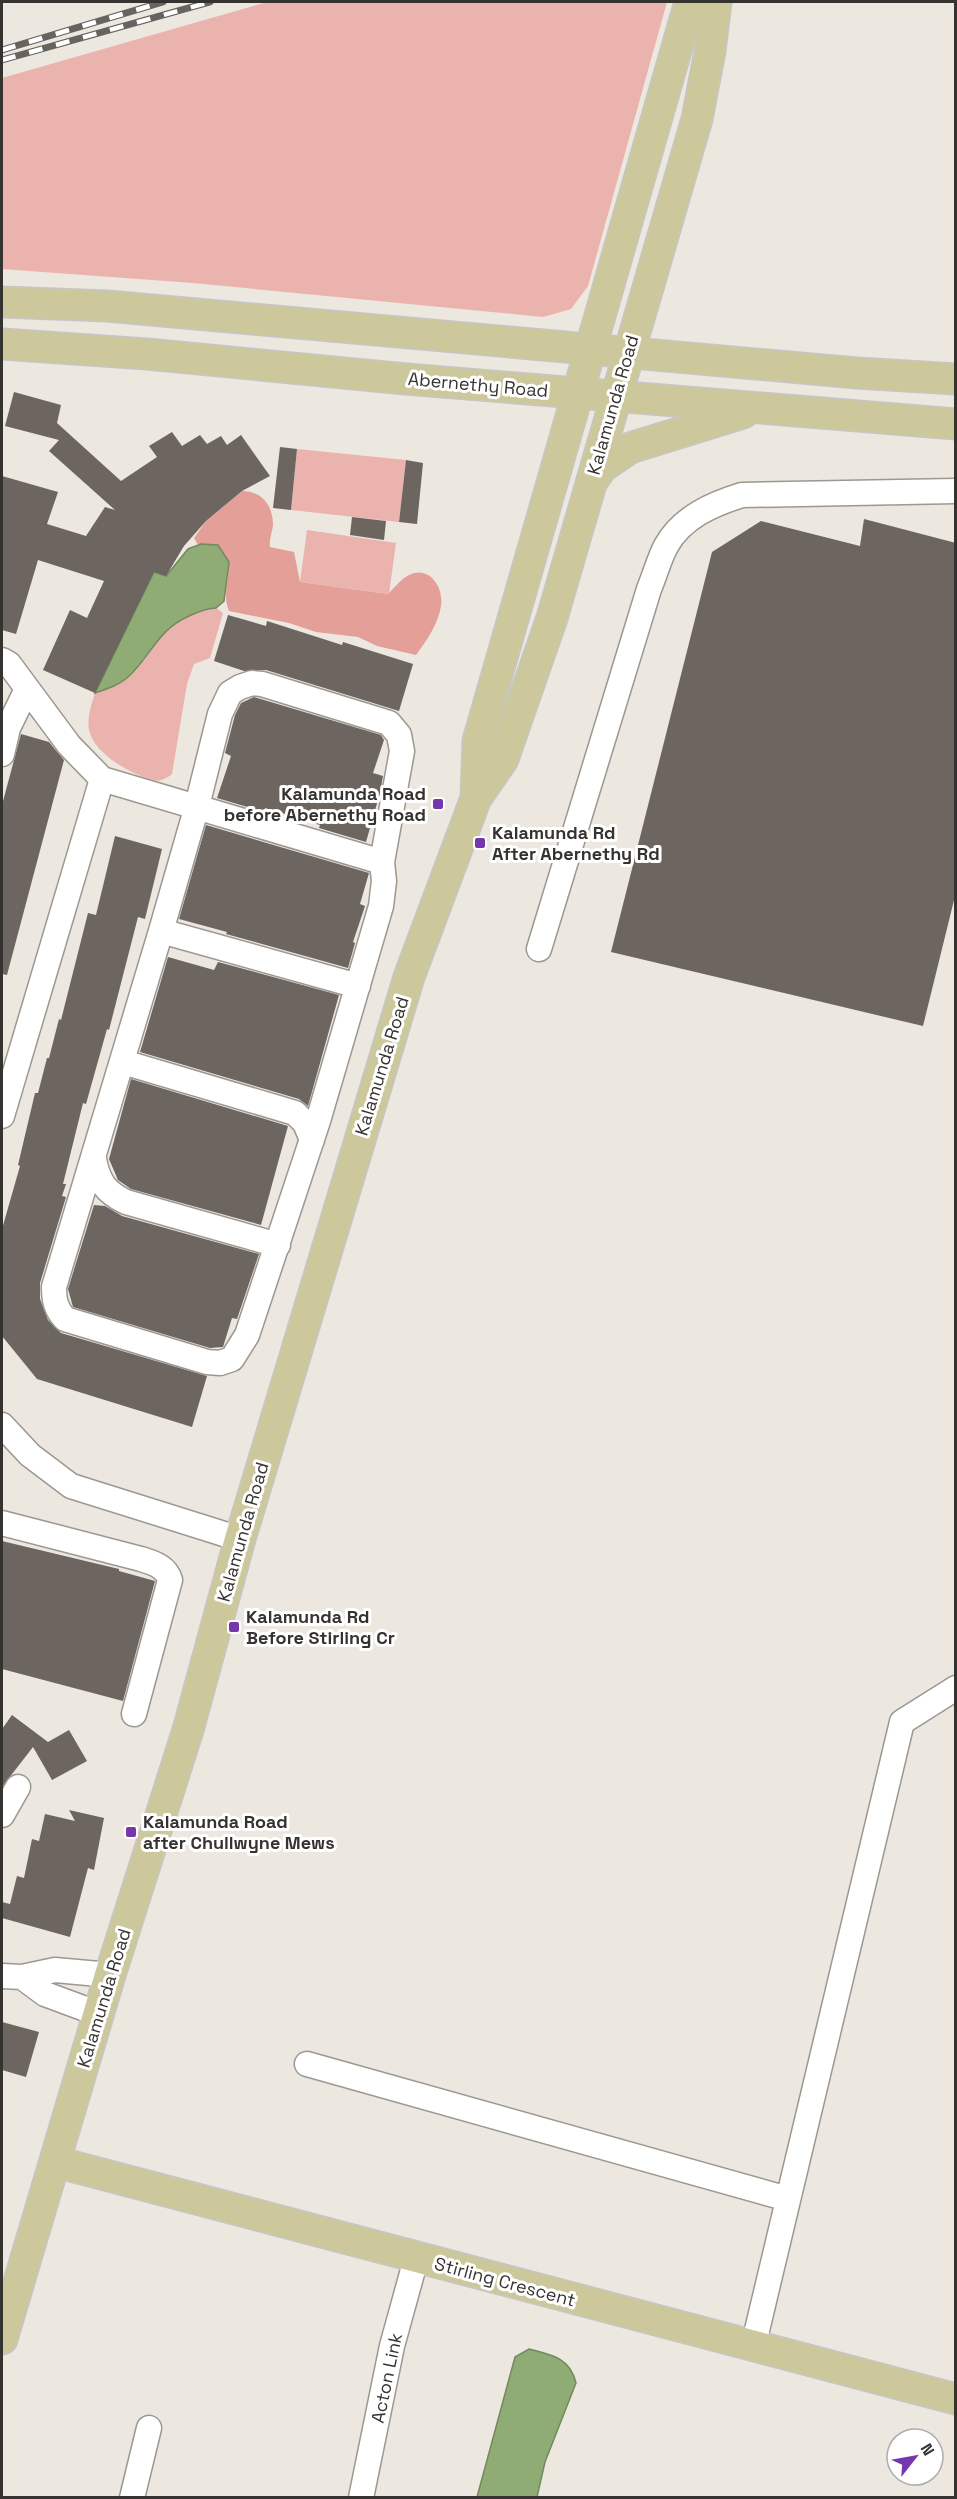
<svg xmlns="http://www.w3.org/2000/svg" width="957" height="2499" viewBox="0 0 957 2499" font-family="'Space Grotesk',sans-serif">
  <rect width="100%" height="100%" fill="#ece7df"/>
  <!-- green -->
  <path fill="#ebb3ae" d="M267,2H667L588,286L571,309L543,317L193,283L2,269V78Z
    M297,449L406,460L399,522L291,510Z
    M307,530L396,543L389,594L300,582Z
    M209,608H216L223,613L210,658L194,664L187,684L172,774C167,778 160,782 154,780C132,775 94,754 89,730C87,717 91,706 95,693C116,685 130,676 145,659C154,648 158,636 170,626C181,617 196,613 209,608Z"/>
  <!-- forest -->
  <path fill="#e49f99" d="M242,491C261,491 272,504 273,523C273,531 269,538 270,547L294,552L300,582L388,594C394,588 401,579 409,575C429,565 444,587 441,606C438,624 427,640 416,655L377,646L358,637L316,632L289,623L229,611C220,589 235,574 224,553L198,545L194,538L206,521Z"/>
  <!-- water -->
  <path fill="#8fac74" stroke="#748860" stroke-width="1.5" d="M201,544L218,545L229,562L224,601L216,608C206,608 198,612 189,616C157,630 152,655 128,677C119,685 107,689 95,693L154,572L166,576L188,549Z
    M529,2349C551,2355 570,2357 576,2383L545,2462L537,2497H477L515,2357Z"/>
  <!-- building -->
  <path fill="#6d6560" d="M14,392L61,405L57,423L121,481L157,457L149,446L172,432L182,446L200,435L207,444L221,436L227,445L241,435L270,476L242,491L206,521L184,546L166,576L154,572L95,693L43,670L70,610L87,618L104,581L38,560L16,634L2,630V476L58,492L47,524L86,536L105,507L115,510L49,451L59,440L5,426Z
    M280,447L297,449L291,510L273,508Z
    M406,460L423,463L417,524L399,522Z
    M352,517L386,521L384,540L350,535Z
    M864,519L956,543V892L923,1026L611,952L712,552L761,521L860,546Z
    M228,615L266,626L267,621L342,645L343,642L413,664L399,711L266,670L244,671L214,661Z
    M254,697L381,735L384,740L373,773L383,776L380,793L366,842L319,828L320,825L265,808L264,812L217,798L231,756L225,753L235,715L241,703Z
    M21,734L49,742L64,760L7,975L2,974V805Z
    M206,825L369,873L360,904L365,906L353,942L355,943L348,968L226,934L227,932L179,919Z
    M115,836L162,849L145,919L138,917L109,1030L107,1029L86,1104L83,1103L63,1184H66L62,1196L66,1197L40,1283V1299L48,1320L61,1333L207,1376L192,1427L37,1379L2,1336V1229L20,1166L18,1165L35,1093H38L47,1058H49L59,1019L61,1020L88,913L96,915Z
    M168,957L214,970L218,962L339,995L308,1106L299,1099L140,1052Z
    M131,1079L288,1126L261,1225L131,1189L118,1180L109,1159Z
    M94,1205L105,1206L122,1216L259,1254L237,1319L232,1318L223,1347L210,1348L73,1307L68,1289Z
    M2,1541L119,1569V1571L155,1581L123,1701L2,1669Z
    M12,1715L48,1742L69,1730L87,1761L52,1780L33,1747L2,1787V1729Z
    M69,1810L104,1818L94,1870L88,1868L70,1937L2,1918V1902L10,1904L17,1876L24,1878L32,1839L39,1841L45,1814L75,1821Z
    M2,2022L39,2032L26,2077L2,2070Z"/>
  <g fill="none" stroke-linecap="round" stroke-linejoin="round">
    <!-- minor casing -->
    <g stroke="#9c9790" stroke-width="27">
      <path id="minor" d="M2,660L9,664L69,745L102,779
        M252,683L262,684L389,723L399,735L402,751L382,862L384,881L381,906L318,1121L247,1335L232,1359L220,1363L207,1362L65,1319C56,1309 54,1301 54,1287L161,931L197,806L220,714L230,693L240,687Z
        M2,754L8,728L27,689
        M161,931L358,986
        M539,949L649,589C655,575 659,559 666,546C682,517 713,504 742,495L956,491
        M123,1062L295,1113L305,1123L312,1140
        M2,1116L102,779L382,862
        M94,1159C98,1181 105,1192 126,1202L278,1245
        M2,1425L30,1455L71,1486L240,1539
        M2,1523L141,1559C153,1563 166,1566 170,1580L134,1714
        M2,1815L18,1787
        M2,1976L22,1977L55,1970L110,1975
        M22,1977L45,1994L99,2014
        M307,2064L788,2199
        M753,2347L902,1722L956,1688
        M132,2498L149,2428
        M361,2498L392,2346L416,2259"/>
    </g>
    <!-- major casing -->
    <g stroke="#c6c6c5" stroke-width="33">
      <path id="major" d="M2,302L107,306L857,373L956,379
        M2,344L147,354L406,379L956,424
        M593,480L602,467L630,448L743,413
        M476,798L478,741L690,2
        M56,2162L956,2399
        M2,2339L110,1975L188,1730L240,1539L409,977L476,798L503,759L552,618L697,119L710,51L716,2"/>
    </g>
    <!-- minor -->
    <use href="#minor" stroke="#fff" stroke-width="24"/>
    <!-- major -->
    <use href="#major" stroke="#cdc89b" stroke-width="30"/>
    <!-- rail casing -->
    <g stroke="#676460" stroke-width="7">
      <path id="rail" d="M2,50L163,2
        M2,60L210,2"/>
    </g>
    <!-- rail -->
    <use href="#rail" stroke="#fff" stroke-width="4.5" stroke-dasharray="14" stroke-linecap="butt"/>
  </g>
  <!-- markers -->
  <g fill="#7637ac" stroke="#fff" stroke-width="2">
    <rect x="432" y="798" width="12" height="12" rx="3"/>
    <rect x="474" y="837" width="12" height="12" rx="3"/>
    <rect x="228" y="1621" width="12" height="12" rx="3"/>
    <rect x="125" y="1826" width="12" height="12" rx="3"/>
  </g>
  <g text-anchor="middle" stroke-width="6" stroke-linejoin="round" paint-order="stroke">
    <!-- street labels -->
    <g font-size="18" fill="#353330" stroke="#fff">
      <text transform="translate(478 385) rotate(5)" y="6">Abernethy Road</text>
      <text transform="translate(613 405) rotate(-74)" y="6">Kalamunda Road</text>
      <text transform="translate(382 1066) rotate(-73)" y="6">Kalamunda Road</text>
      <text transform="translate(243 1532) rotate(-74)" y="6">Kalamunda Road</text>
      <text transform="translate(104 1998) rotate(-73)" y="6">Kalamunda Road</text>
      <text transform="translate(505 2282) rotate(15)" y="6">Stirling Crescent</text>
      <text transform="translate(387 2378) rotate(-78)" y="6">Acton Link</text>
    </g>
    <!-- poi labels -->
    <g font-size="18" font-weight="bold" fill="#353330" stroke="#fff" text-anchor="start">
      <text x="426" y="800" text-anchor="end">Kalamunda Road<tspan x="426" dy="21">before Abernethy Road</tspan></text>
      <text x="492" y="839">Kalamunda Rd<tspan x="492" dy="21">After Abernethy Rd</tspan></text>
      <text x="246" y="1623">Kalamunda Rd<tspan x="246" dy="21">Before Stirling Cr</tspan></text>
      <text x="143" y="1828">Kalamunda Road<tspan x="143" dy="21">after Chullwyne Mews</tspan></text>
    </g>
  </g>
  <!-- border -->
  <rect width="957" height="2499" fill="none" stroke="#353330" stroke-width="6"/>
  <!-- north arrow -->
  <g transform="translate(915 2457) rotate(59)"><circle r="28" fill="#ffffff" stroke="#aeadac" stroke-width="1.5"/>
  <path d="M0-4.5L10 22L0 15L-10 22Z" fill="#7637ac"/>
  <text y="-9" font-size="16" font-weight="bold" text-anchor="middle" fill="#353330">N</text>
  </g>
</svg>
